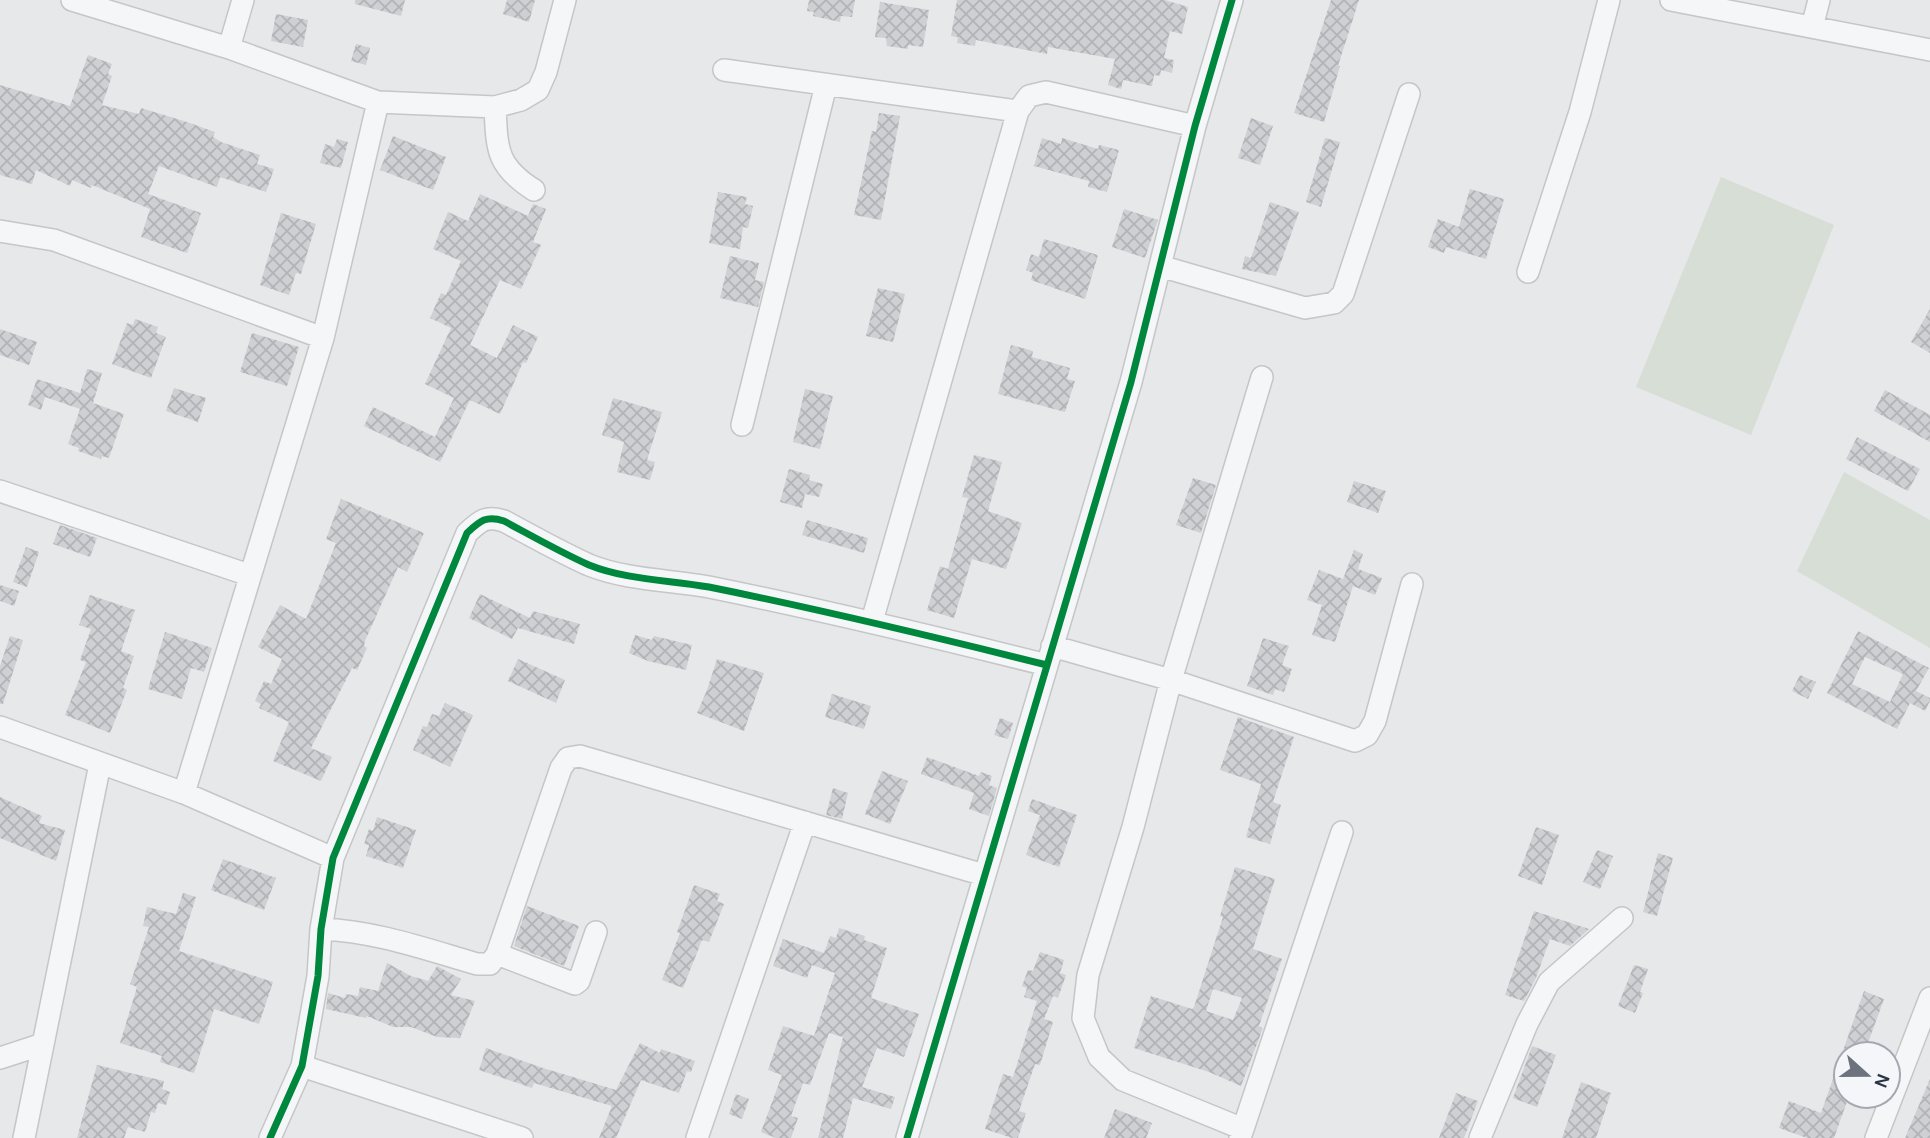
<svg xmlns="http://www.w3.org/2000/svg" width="1930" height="1138" viewBox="0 0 1930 1138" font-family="Karla,sans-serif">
  <defs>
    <pattern id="building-cross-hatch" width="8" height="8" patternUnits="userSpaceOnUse" patternTransform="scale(1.75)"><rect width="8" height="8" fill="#ced0d3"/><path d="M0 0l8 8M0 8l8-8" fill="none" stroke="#b1b3b6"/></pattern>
  </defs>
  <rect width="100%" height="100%" fill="#e6e8ea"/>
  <!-- garden -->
  <path fill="#d6ded6" d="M1721,177L1834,225L1751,435L1636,387Z
    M1844,472L1930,520V648L1797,571Z"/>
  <!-- building -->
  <path fill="url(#building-cross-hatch)" fill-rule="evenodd" d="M355,0H405L401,16L355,4Z
    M507,0H535L529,22L503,14Z
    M809,0H855L852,17L841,16L840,22L813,16L814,12L807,11Z
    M957,0H1165L1188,7L1182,34L1170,31L1164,58L1174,60L1172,73L1161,70L1160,76L1154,75L1152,86L1123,80L1121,89L1108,85L1115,59L1048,47L1047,54L976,40L975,46L957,43L958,37L951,36Z
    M1331,0H1359L1338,66H1340L1324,122L1294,113Z
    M880,2L929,10L923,47L908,45V49L887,46L886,38L875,37Z
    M276,14L308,20L303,47L271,41Z
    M356,44L370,48L366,65L351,61Z
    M88,55L112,64L108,74L112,76L102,105L139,114L141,108L187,122L215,132L213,137L221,142L260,155L257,164L274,169L266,192L220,177L217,187L159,166L148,194L201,213L187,253L141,237L150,209L92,185L91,188L72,180L70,186L36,170L32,184L0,175V85L70,106Z
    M879,113L900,116L881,220L854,215L872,131L876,132Z
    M1251,118L1273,126L1260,165L1238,158Z
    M393,136L446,157L433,190L380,170Z
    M1042,138L1061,144L1062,138L1098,149L1099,145L1119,150L1107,192L1088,187L1089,181L1034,166Z
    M1325,138L1340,142L1321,207L1306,202Z
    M337,139L348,142L341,168L320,163L325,144L334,147Z
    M1470,189L1504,199L1486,259L1446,247L1444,253L1428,247L1438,219L1459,227Z
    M718,192L747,197L745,204L753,206L748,228L743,227L740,249L709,243Z
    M480,194L528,216L533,204L546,209L533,242L541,245L521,289L500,280L470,345L497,358L513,325L538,337L526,363L523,362L500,414L470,400L440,462L364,426L373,407L435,437L454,398L425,384L451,328L430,318L441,293L446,295L461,261L433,249L448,212L468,221Z
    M1270,202L1299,212L1276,276L1242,269L1245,256L1251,258Z
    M1124,209L1158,220L1145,258L1112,247Z
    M281,213L316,224L301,274L296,273L289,295L260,285Z
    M1044,239L1098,255L1085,299L1031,280L1033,273L1026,270L1031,254L1039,257Z
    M730,256L759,263L755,280L764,282L758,307L720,298Z
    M878,288L905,294L893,342L866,336Z
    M1930,309V353L1911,342Z
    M135,319L158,327L156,333L166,337L151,378L112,364L127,323L133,325Z
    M0,329L37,342L29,365L0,355Z
    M252,333L299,347L287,386L240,372Z
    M1011,345L1033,351L1032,357L1070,368L1067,379L1075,381L1065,412L998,394Z
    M87,369L102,373L93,403L124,414L109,458L102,456L101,459L78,451L79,448L68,444L80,409L45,397L41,410L28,405L37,379L80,393Z
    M174,388L206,398L198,422L166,411Z
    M805,389L833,396L820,449L793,442Z
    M1885,390L1930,415V442L1874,411Z
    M613,398L662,412L647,460L655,462L650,480L617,472L624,442L602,435Z
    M1857,437L1920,469L1908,491L1846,459Z
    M974,455L1002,462L988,511L1022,523L1006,569L972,559L954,618L927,610L940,566L948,569L968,498L962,497Z
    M789,469L810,475L809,480L823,484L819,497L805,494L802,508L780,502Z
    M1193,478L1216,485L1201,533L1176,525Z
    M1354,481L1386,491L1378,513L1347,502Z
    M341,499L424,533L407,572L398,567L365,641L364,646L367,648L357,670L352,668L311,748L332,757L321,781L273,761L289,722L259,708L261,704L255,701L264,681L271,684L282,659L258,647L280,605L306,619L336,543L326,539Z
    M807,520L868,538L864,553L802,535Z
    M60,525L97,538L90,557L53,544Z
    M26,547L39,552L27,587L13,582Z
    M1354,550L1363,554L1358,569L1382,578L1375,595L1353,586L1335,642L1312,635L1322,605L1307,600L1319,570L1343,579Z
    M0,585L19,591L14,606L0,601Z
    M480,594L530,618L533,611L580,624L574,644L518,628L512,639L469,618Z
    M90,595L135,610L121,651L134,656L123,688L127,690L110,733L65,715L86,662L80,660L91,629L79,625Z
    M1858,631L1929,668L1916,691L1930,698V701L1925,711L1910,703L1897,729L1827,693ZM1865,657L1903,674L1890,702L1852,684Z
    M165,632L212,648L204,672L191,668L182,699L148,689Z
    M635,635L652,640L654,636L692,645L686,670L648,661L629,653Z
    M10,636L23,640L3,704H0V666Z
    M1263,638L1289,646L1282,665L1292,669L1284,692L1275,689L1273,695L1247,686Z
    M518,659L565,680L556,703L508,681Z
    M717,659L764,673L744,731L697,713L707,690Z
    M1800,675L1816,682L1808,699L1792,691Z
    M832,694L871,706L864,729L825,717Z
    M445,703L473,715L450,767L413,750L423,726L427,727L432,714L439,716Z
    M1238,717L1294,737L1273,802L1281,805L1270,844L1246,837L1261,784L1220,770Z
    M1000,718L1013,723L1008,739L994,735Z
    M927,757L979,776L981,772L992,776L989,785L997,788L989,816L969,809L974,793L921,774Z
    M882,771L908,781L890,824L865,814Z
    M833,788L848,793L842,819L826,815Z
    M0,797L42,816L39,823L65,830L56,861L0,838Z
    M1032,799L1077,815L1059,867L1026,855L1040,815L1028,811Z
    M377,817L416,830L403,868L366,856L369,845L364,844L369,829L373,831Z
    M1536,827L1559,835L1542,885L1518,876Z
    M1597,850L1613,856L1600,889L1583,882Z
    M1658,853L1673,858L1657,916L1643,912Z
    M223,859L276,878L264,910L211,890Z
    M1235,867L1275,879L1253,949L1282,959L1259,1026L1263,1028L1241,1086L1209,1072L1134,1048L1151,996L1192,1009L1194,1007L1223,917L1220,916ZM1213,989L1242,998L1233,1020L1206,1011Z
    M694,885L720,894L717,901L724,904L709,942L702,940L683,988L662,980L680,933L677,932Z
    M183,893L196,897L179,951L273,982L259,1024L214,1009L194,1073L160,1062L162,1056L120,1043L137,987L130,984L149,927L143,926L147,907L176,914Z
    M527,906L579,926L564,966L514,946Z
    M1534,911L1589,929L1570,946L1550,939L1536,978L1524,1001L1505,995Z
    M839,928L865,936L864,940L887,948L871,998L919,1014L904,1057L877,1048L862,1087L895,1097L891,1109L853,1098L843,1138H818L843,1037L829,1033L810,1085L803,1083L791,1116L798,1118L791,1138H776L761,1132L782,1075L768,1070L783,1026L814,1036L835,973L812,965L807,978L773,966L783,939L824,953L830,936L836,938Z
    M1040,952L1064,960L1060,973L1066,975L1058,998L1053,996L1044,1019L1053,1022L1040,1065L1035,1064L1019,1111L1026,1113L1018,1138H1012L985,1129L1003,1074L1013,1077L1037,1001L1024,997L1027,988L1022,986L1028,970L1033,971Z
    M387,963L411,976L428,981L437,966L461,979L451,995L475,1001L460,1038L437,1037L411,1027H393L367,1016L366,1018L326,1009L328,993L345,998L346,994L358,996L360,987L378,991Z
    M1634,965L1648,969L1640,992L1643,993L1635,1013L1618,1006Z
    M1864,991L1884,999L1864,1054H1846V1096H1849L1834,1138H1807L1779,1128L1789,1101L1821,1113Z
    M640,1043L660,1053L661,1049L695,1061L691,1072L687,1071L679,1093L641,1080L616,1138H599L612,1106L534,1083L532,1088L479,1070L486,1048L543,1068L616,1090Z
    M1532,1046L1556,1055L1537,1107L1513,1098Z
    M97,1065L164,1081L162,1089L170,1092L166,1105L158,1103L155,1113L151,1112L145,1132L128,1127L124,1138H77Z
    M1930,1079V1138H1905Z
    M1581,1082L1611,1093L1596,1138H1562Z
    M1456,1093L1478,1101L1464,1138H1439Z
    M736,1094L749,1099L742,1119L729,1114Z
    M1115,1109L1152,1123L1146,1138H1104Z"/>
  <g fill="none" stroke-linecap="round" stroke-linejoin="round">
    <!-- minor casing -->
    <g stroke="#c4c6c8" stroke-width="24">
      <path id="minor" d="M72,0L229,48L378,102L495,107L521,100L538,90L546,72L565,0
        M1671,0L1930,50
        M1812,27L1819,0
        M229,48L243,0
        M724,70L1018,111
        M495,107C497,149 496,166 534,190
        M0,231L54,240L323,338
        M1160,266L1305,308L1334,303L1343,294L1409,94
        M1528,272L1580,112L1609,0
        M742,425L826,85
        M0,491L249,575
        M872,621L1018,111L1029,96L1046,92L1195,126
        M1052,646L1171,680L1355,741L1367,735L1375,721L1412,584
        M0,727L184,793L333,858
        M184,793L323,338L378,102
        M321,929C375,931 425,949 477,964H490L497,954L561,768L568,758L580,756L984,875
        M497,954L575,984L579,981L596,932
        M0,1058L43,1044
        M302,1066L522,1138
        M1243,1129L1123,1080L1099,1057L1083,1018L1088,975L1133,827L1171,680L1262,377
        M24,1138L100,764
        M270,1138L302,1066L318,976L321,929L333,858L467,533C480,521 486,515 504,521C532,536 560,552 589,565C626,580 670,580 709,587C823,610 935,637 1047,665
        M697,1138L805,822
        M907,1138L1131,382L1195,126L1232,0
        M1240,1138L1342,832
        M1480,1138L1527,1024L1549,982L1622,918
        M1876,1138L1930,998"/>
    </g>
    <!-- minor -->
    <use href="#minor" stroke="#f5f6f7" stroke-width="21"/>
    <!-- cycleway casing -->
    <g stroke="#f4f6f9" stroke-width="11">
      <path id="cycleway" d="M270,1138L302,1066L318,976L321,929L333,858L467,533C480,521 486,515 504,521C532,536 560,552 589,565C626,580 670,580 709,587C823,610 935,637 1047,665
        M907,1138L1131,382L1195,126L1232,0"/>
    </g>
    <!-- cycleway -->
    <use href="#cycleway" stroke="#00873e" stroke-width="7"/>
  </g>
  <!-- north arrow -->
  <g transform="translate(1867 1075) rotate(111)"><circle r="33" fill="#f4f6f9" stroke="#a4a8b1" stroke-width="2"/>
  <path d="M0-5L12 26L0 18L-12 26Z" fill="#6c737f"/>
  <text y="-10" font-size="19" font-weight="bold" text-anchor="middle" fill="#2b3445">N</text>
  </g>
</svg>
